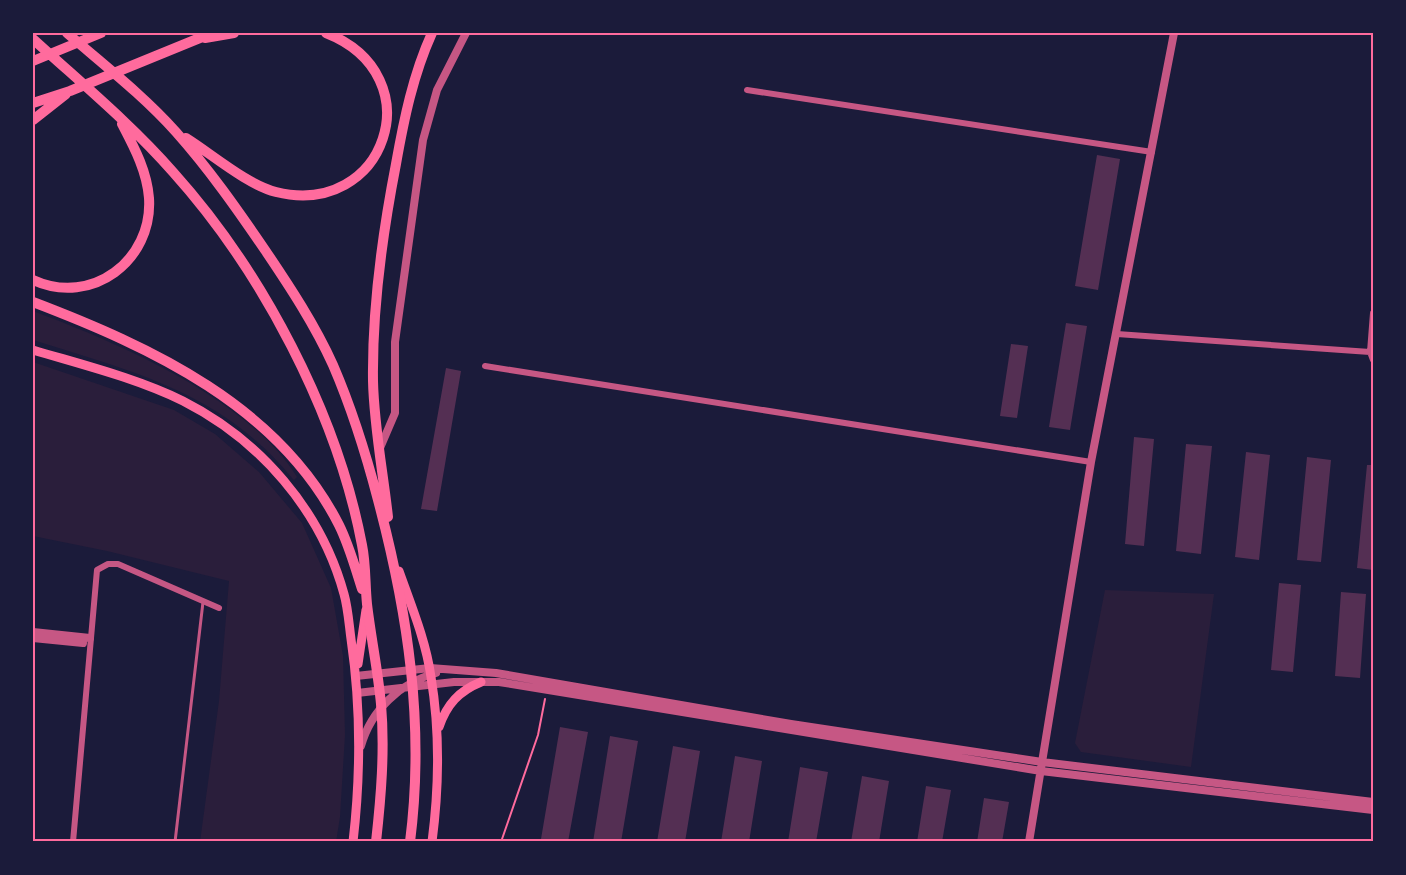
<svg xmlns="http://www.w3.org/2000/svg" width="1406" height="875" viewBox="0 0 1406 875" font-family="'Work Sans',sans-serif">
  <rect width="100%" height="100%" fill="#1b1b3a"/>
  <!-- green -->
  <path fill="#2a1e3b" d="M33,311C118,343 248,398 297,477L294,480L292,478C223,393 132,371 33,340Z
    M33,362L174,410L215,434L259,472L302,523L331,588L343,656L345,735L340,817L336,842H200L219,701L229,581L107,551L33,536Z
    M1105,590L1214,594L1191,767L1081,752L1075,743Z"/>
  <!-- building -->
  <path fill="#542f53" d="M1097,155L1120,159L1098,290L1075,286Z
    M1066,323L1087,326L1070,430L1049,427Z
    M1011,344L1028,346L1017,418L1000,416Z
    M446,368L461,371L437,511L421,509Z
    M1134,437L1154,439L1144,546L1125,544Z
    M1186,444L1212,446L1201,554L1176,551Z
    M1246,452L1270,455L1259,560L1235,557Z
    M1307,457L1331,460L1321,562L1297,560Z
    M1367,465H1373V570L1357,568Z
    M1279,583L1301,585L1293,672L1271,670Z
    M1341,592L1366,594L1360,678L1335,676Z
    M560,727L588,732L568,842L541,839Z
    M610,736L638,741L621,842H593Z
    M673,746L700,751L685,842H657Z
    M735,756L762,761L749,842H721Z
    M800,767L828,772L816,842H788Z
    M862,776L889,781L879,842H851Z
    M926,786L951,790L942,842H917Z
    M984,798L1009,802L1002,842H977Z"/>
  <g fill="none" stroke-linecap="round" stroke-linejoin="round">
    <!-- path -->
    <path stroke="#ff6b9d" stroke-width="2" d="M501,842L538,735L545,699"/>
    <!-- service -->
    <path stroke="#c65784" stroke-width="3" d="M175,842L203,602"/>
    <!-- minor -->
    <path stroke="#c65784" stroke-width="6" d="M747,90L1152,152
      M1373,313L1370,352L1373,360
      M1117,334L1370,352
      M485,366L1091,462
      M73,842L97,570L108,564H118L219,608"/>
    <!-- tertiary -->
    <path stroke="#c65784" stroke-width="8" d="M380,448L395,413V342L423,140L437,90L466,33
      M33,632L90,638
      M33,638L83,643
      M356,676L430,668L496,673L791,724L1042,762L1373,802
      M357,693L454,682H499L1041,771L1373,810
      M361,746C371,710 400,683 436,673
      M1029,842L1091,462L1174,33"/>
    <!-- secondary -->
    <path stroke="#ff6b9d" stroke-width="9" d="M33,350C83,365 136,378 183,401C260,440 321,510 344,594C348,608 349,624 351,639C361,707 361,773 353,842
      M399,571C411,605 426,641 431,677C440,731 439,788 432,842
      M358,664L366,610
      M439,727C447,704 459,691 481,682"/>
    <!-- trunk -->
    <path stroke="#ff6b9d" stroke-width="10" d="M67,33C104,65 144,96 176,132C209,169 237,209 265,250C290,287 315,325 333,365C352,409 366,454 378,500C408,613 425,725 410,842
      M205,38L234,33
      M33,39C80,82 131,124 173,172C262,271 337,413 362,545C366,564 365,585 367,604C371,638 378,671 381,704C385,750 381,797 376,842
      M33,61L101,33
      M33,103L70,91L212,33
      M33,120L66,94
      M186,138C213,155 246,184 276,192C385,219 435,76 326,33
      M33,280C92,307 153,260 149,198C147,171 134,147 122,124
      M33,302C151,347 279,406 339,525C349,545 355,567 362,589
      M388,517C383,472 374,426 373,381C372,308 382,236 396,164C404,119 413,75 432,33"/>
  </g>
  <!-- border -->
  <rect width="1406" height="875" fill="none" stroke="#1b1b3a" stroke-width="69"/>
  <rect x="34" y="34" width="1338" height="806" fill="none" stroke="#ff6b9d" stroke-width="2"/>
</svg>
